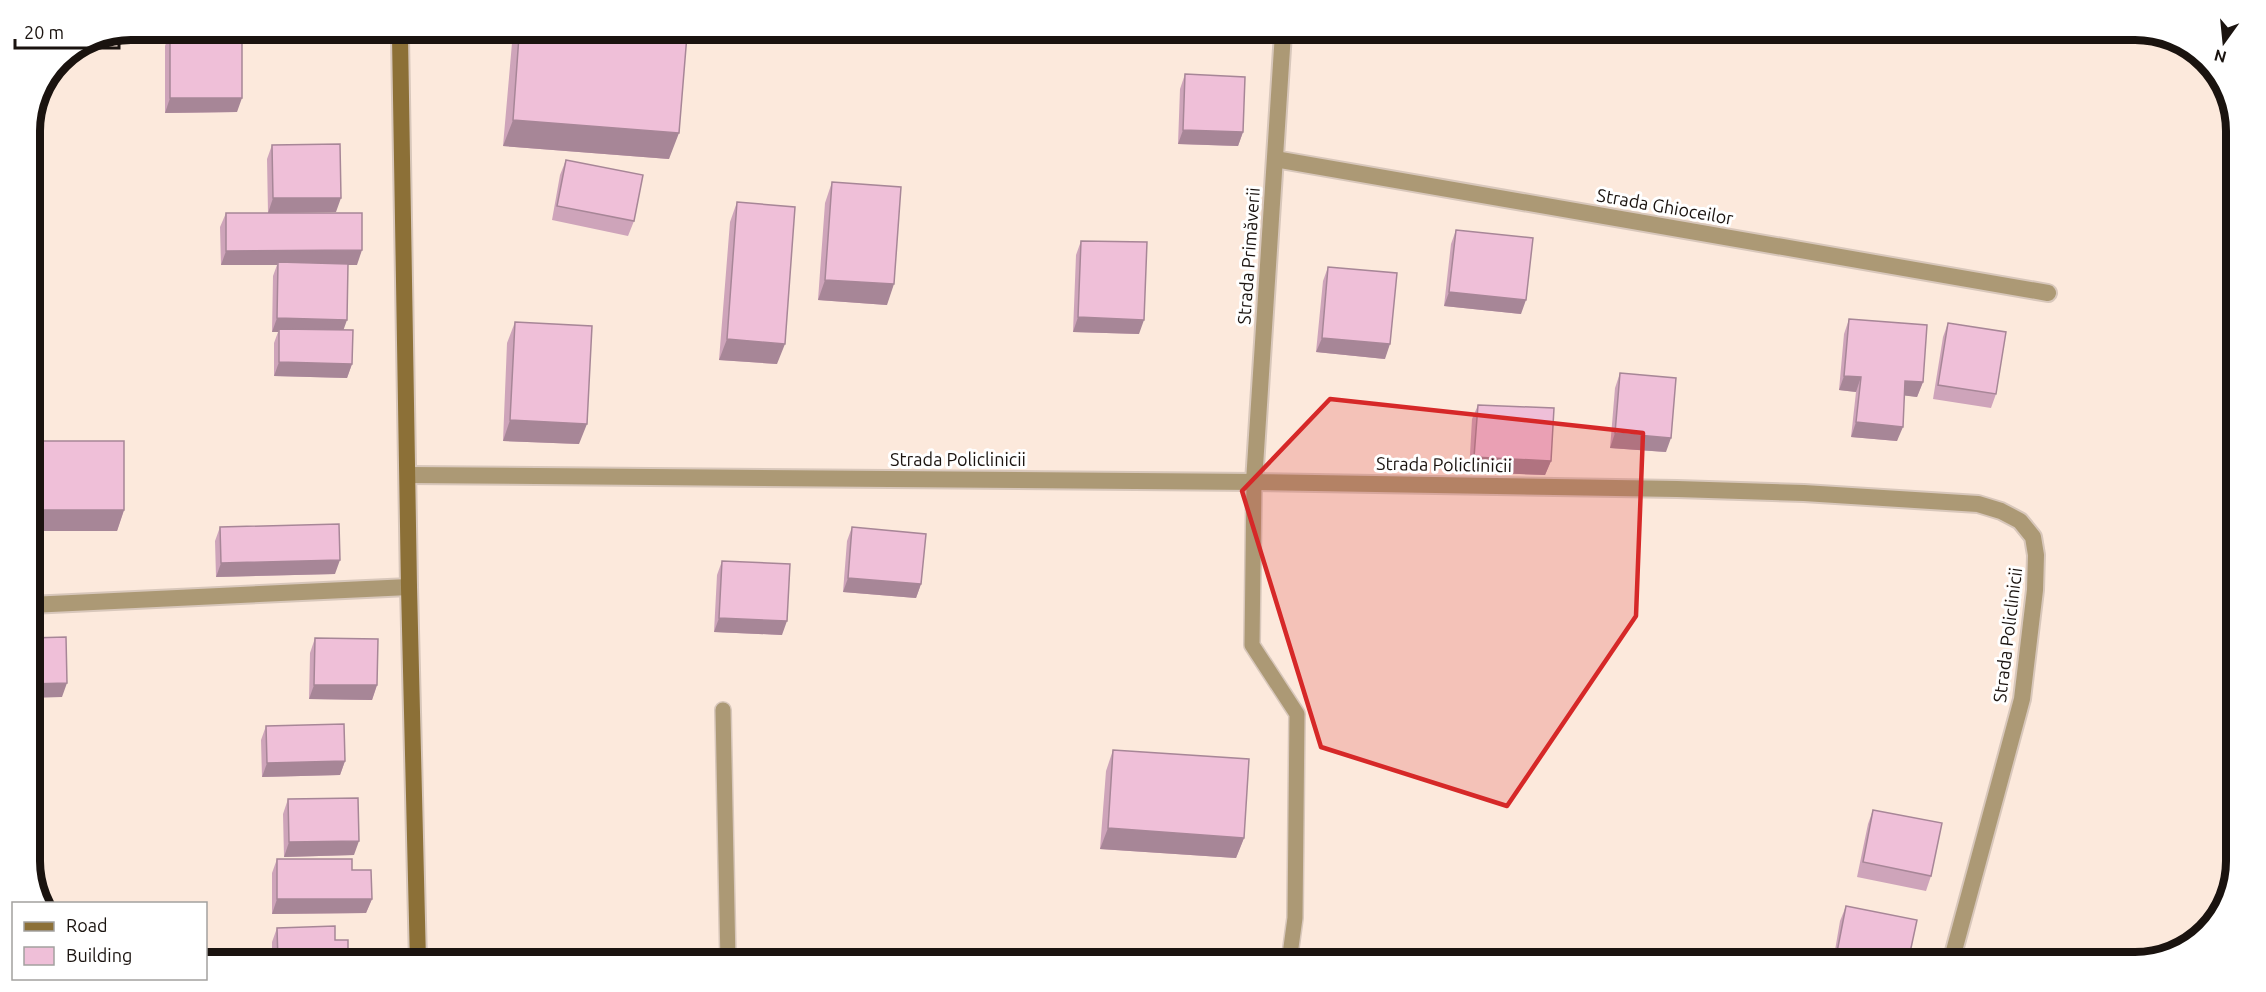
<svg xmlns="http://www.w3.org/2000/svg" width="2266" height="992" viewBox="0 0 2266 992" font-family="Ubuntu,sans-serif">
  <rect width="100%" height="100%" fill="#fce9dc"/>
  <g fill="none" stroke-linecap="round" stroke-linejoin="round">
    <!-- service casing -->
    <g stroke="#d8c7bb" stroke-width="18">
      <path id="service" d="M1254,482L1252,645L1297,714L1295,918L1289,962
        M723,710L728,962"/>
    </g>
    <!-- minor casing -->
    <g stroke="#d8c7bb" stroke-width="20">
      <path id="minor" d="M1275,159L2048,293
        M408,475L1254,482L1677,489L1804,493L1978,504L2001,511L2020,521L2033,537L2036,555L2035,590L2022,699L1951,962
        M1254,482L1283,33
        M30,605L409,587"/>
    </g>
    <!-- secondary casing -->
    <g stroke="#d8c7bb" stroke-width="20">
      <path id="secondary" d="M400,36L409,587L418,962"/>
    </g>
    <!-- service -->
    <use href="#service" stroke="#ac9975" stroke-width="15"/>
    <!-- minor -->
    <use href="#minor" stroke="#ac9975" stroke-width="16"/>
    <!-- secondary -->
    <use href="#secondary" stroke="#8c7037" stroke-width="16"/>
  </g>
  <!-- wall -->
  <path fill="#cea4ba" d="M687,35L669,159L503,146L512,43L514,36Z
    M168,37H242L237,112L165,113V46Z
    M1185,74L1243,132L1238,146L1178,144L1180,89Z
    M272,145L336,212L268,213L267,159Z
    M566,160L634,221L628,236L552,220L560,175Z
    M832,182L887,305L818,300L825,203Z
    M737,202L777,364L719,360L730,222Z
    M226,213L357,265H348L343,330L352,364L347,378L274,376V343L278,332H272L273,276L277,265H221L220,227Z
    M1456,230L1521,314L1444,306L1451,244Z
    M1081,241L1139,334L1073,332L1076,255Z
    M1328,267L1385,359L1316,352L1323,281Z
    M1849,319L1923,382L1917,397L1904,395L1897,441L1851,437L1856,392L1839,390L1844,334Z
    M515,322L579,444L503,441L507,343Z
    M1948,323L1996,394L1991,408L1933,399L1943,337Z
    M1620,373L1666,452L1610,448L1615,388Z
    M1478,405L1551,461L1545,475L1469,472L1472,419Z
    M38,441L124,510L117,531H31V461Z
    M220,527L335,574L216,577L215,541Z
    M852,527L921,584L916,598L843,592L847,541Z
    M722,561L782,635L714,632L717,575Z
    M315,638L377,685L372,700L309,699L310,653Z
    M266,726L345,761L340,775L262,777L261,740Z
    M1113,750L1244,838L1236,858L1100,849L1106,771Z
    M288,799L354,855L284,857L283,814Z
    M1873,810L1931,876L1926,891L1857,877L1868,824Z
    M277,859L352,870L372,899L366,913L272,914V873Z
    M1846,906L1908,962H1833L1840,921Z
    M277,928L335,940L348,951L365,962H272V942Z"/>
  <!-- shaded-wall -->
  <path fill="#a78697" d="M170,98H242L237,112L165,113Z
    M513,120L679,133L669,159L503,146Z
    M1183,130L1243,132L1238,146L1178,144Z
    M273,198H341L336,212L268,213Z
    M362,250L357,265H278V262L277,265H221L226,251Z
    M825,280L894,284L887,305L818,300Z
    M1449,292L1526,300L1521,314L1444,306Z
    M1078,317L1144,320L1139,334L1073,332Z
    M277,318L347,320L342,334L279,329L278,332H272Z
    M1322,338L1390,344L1385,359L1316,352Z
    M727,339L785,344L777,364L719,360Z
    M279,362L352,364L347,378L274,376Z
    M1844,376L1861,377L1856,392L1839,390Z
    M1905,381L1923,382L1917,397L1900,395Z
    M510,420L587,424L579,444L503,441Z
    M1856,422L1903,427L1897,441L1851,437Z
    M1615,433L1671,438L1666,452L1610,448Z
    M1474,457L1551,461L1545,475L1469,472Z
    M38,510H124L117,531H31Z
    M340,560L335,574L216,577L221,563Z
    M848,578L921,584L916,598L843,592Z
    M719,618L787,621L782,635L714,632Z
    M67,683L62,697L30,698V684Z
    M314,685H377L372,700L309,699Z
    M30,737H42L37,751H30Z
    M345,761L340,775L262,777L267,763Z
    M1108,828L1244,838L1236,858L1100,849Z
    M359,841L354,855L284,857L289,842Z
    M277,899H372L366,913L272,914Z"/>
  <!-- building -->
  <path fill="#efbfd8" stroke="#a78697" stroke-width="1.5" d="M687,35L679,133L513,120L519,36Z
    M170,37H242V98H170Z
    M1185,74L1245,77L1243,132L1183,130Z
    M340,144L341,198H273L272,145Z
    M566,160L643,175L634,221L557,206Z
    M832,182L901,187L894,284L825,280Z
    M737,202L795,207L785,344L727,339Z
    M226,213H362V250L226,251Z
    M1456,230L1533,238L1526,300L1449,292Z
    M1081,241L1147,242L1144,320L1078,317Z
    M278,262L348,264L347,320L277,318Z
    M1328,267L1397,273L1390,344L1322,338Z
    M1849,319L1927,325L1923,382L1905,381L1903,427L1856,422L1861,377L1844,376Z
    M515,322L592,326L587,424L510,420Z
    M1948,323L2006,332L1996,394L1938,385Z
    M279,329L353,330L352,364L279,362Z
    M1620,373L1676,378L1671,438L1615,433Z
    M1478,405L1554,408L1551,461L1474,457Z
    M38,441H124V510H38Z
    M339,524L340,560L221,563L220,527Z
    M852,527L926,534L921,584L848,578Z
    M722,561L790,564L787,621L719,618Z
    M66,637L67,683L30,684V638Z
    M315,638L378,639L377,685H314Z
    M30,694H42V737H30Z
    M344,724L345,761L267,763L266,726Z
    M1113,750L1249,759L1244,838L1108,828Z
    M358,798L359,841L289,842L288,799Z
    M1873,810L1942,823L1931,876L1863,862Z
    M277,859H352V870H371L372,899H277Z
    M1846,906L1917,920L1908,962H1888L1837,952Z
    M335,926V940H348V951H365V962H278L277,928Z
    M863,958H936V962H863Z"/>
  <!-- marked area -->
  <path fill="#d62828" fill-opacity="0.2" stroke="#d62828" stroke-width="4.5" stroke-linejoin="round" d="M1330,399L1643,433L1636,616L1507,806L1321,747L1242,491Z"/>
  <g text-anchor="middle" stroke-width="6" stroke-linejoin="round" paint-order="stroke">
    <!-- street labels -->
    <g font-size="18" fill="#1a130f" stroke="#fff">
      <text transform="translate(1665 207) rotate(10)" y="6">Strada Ghioceilor</text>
      <text transform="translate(1249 256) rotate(-86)" y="6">Strada Primăverii</text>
      <text x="958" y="466">Strada Policlinicii</text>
      <text transform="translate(1444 465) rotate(1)" y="6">Strada Policlinicii</text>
      <text transform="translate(2008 635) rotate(-83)" y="6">Strada Policlinicii</text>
    </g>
  </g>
  <!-- crop -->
  <path d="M0 0H2266V992H0ZM131 40H2135A91 91 0 0 1 2226 131V861A91 91 0 0 1 2135 952H131A91 91 0 0 1 40 861V131A91 91 0 0 1 131 40Z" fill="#fff" fill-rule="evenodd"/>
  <path fill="none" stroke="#1a130f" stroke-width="8" d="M131 40H2135A91 91 0 0 1 2226 131V861A91 91 0 0 1 2135 952H131A91 91 0 0 1 40 861V131A91 91 0 0 1 131 40Z"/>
  <!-- legend -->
  <rect x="12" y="902" width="195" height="78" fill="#ffffff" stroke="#a3a19f" stroke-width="1.5"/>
  <rect x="24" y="922" width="30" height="9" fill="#8c7037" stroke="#a3a19f" stroke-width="1.5"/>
  <text x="66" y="932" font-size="18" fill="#1a130f">Road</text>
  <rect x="24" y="947" width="30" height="18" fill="#efbfd8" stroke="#a3a19f" stroke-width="1.5"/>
  <text x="66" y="962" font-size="18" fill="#1a130f">Building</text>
  <!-- north arrow -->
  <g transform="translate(2224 42) rotate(195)" stroke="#ffffff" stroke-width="4.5" paint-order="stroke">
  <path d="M0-4.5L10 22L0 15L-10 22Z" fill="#1a130f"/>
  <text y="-9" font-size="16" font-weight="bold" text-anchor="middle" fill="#1a130f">N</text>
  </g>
  <!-- scale -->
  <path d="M15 39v9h104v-9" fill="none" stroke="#1a130f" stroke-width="3"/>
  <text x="24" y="39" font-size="18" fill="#1a130f" stroke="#ffffff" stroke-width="4.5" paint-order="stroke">20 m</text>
</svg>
